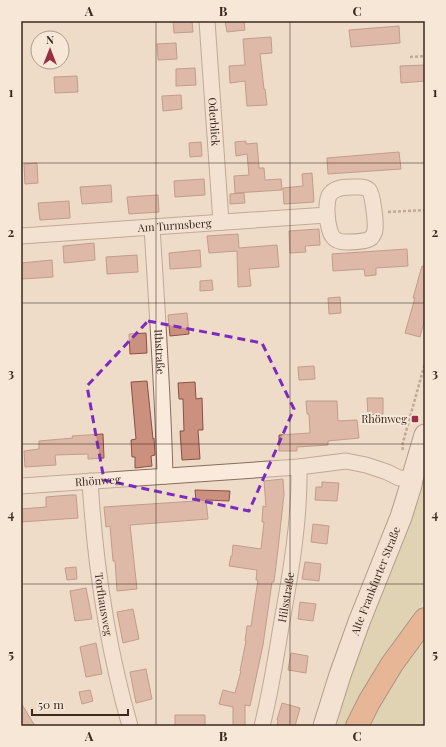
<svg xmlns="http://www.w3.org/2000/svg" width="446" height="747" viewBox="0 0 446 747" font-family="'Playfair Display',serif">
  <rect width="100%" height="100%" fill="#eedbc8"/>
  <!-- green -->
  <path fill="#cdc99b" d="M425,476V600L413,617L388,649L354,706L345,726H332L353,664L419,499Z
    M425,632V726H365Z"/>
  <!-- building -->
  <path fill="#cc907e" stroke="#895143" d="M173,21H192L193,32L174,33Z
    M225,21H244L245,30L227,32Z
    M399,26L400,43L351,47L349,30Z
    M271,37L272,53L260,54L264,89H265L267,105L247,106L245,81L230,83L229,66L245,65L243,39Z
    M176,43L177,59L158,60L157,44Z
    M425,65V81L401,83L400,66Z
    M195,68L196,85L176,86V69Z
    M77,76L78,92L55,93L54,77Z
    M181,95L182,109L163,111L162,96Z
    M246,141V144L257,143L259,168H264L265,180L281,179L282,190L235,193L234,176L249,175L247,154L236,156L235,142Z
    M201,142L202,156L190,157L189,143Z
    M399,152L401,169L328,174L327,158Z
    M37,163L38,183L25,184L24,164Z
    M312,173L314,202L284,204L283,188L303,186L302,174Z
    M204,179L205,195L175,197L174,181Z
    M111,185L112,202L82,204L80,187Z
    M244,193L245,203L230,204V194Z
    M158,195L159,212L129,214L127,197Z
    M69,201L70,218L40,220L38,203Z
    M319,229L320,245L305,246L306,252L290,253L289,231Z
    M238,234L239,248L277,245L279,267L249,269L251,286L238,287L237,251L209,253L207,236Z
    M94,243L95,260L64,263L63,246Z
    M407,249L408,266L376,268V275L365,276L364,269L333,271L332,254Z
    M200,250L201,267L170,269L169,253Z
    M137,255L138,272L107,274L106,257Z
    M52,260L53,277L22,279L21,263Z
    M422,266L425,267V318L420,337L405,333L415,298H413Z
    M212,280L213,290L200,291V281Z
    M340,297L341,313L329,314L328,298Z
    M187,313L189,334L170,336L168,315Z
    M146,333L147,353L130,354L129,334Z
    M314,366L315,379L299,380L298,367Z
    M147,381L153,439L154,438L155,455L151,456L152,466L135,468V457H132L131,440L136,439L131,382Z
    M195,382L196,399L202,398L203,430H198L200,459L182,460L180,431H184L183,399H179L178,383Z
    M367,398H383V414L368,415Z
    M306,401H337L338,421L357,420L359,438L328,441V445L297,447V451H279V435L310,433L309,414H307Z
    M103,434L104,458L88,459V454L55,455L56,465L25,467L24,451L39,449V441L73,438L72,436Z
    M283,479L284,494L278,549L274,582H272L263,645L250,706L245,705V726H233V707L219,704L223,690L235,693L241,671H240L246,641H245L247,626H251L258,580H256L257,570L229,566L231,556H232L233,545L261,549L264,522H262L263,506L266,507L264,481Z
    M322,482L339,483L337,501L315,500L316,487H322Z
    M195,490L230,491L229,501L206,500L208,519L130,525L137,589L117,591L115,561H113L110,526L106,527L104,507L196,501Z
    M70,495H76L78,518L21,522V509L46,507V497Z
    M313,524L329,526L327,544L311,542Z
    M305,562L321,564L319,581L302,579Z
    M76,567L77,579L67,580L65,568Z
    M86,588L92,619L75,621L70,591Z
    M300,602L316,604L313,621L298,619Z
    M133,609L139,639L123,643L117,612Z
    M96,643L102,674L86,677L80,647Z
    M291,653L308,656L306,673L288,670Z
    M146,669L152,699L136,703L130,672Z
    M90,690L93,701L82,704L79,692Z
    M21,703L35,726H21Z
    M282,703L300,708L295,726H277L278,720H277Z
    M175,715H205V726H175Z"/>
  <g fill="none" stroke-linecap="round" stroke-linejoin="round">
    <!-- street casing -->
    <g stroke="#8a6c5d" stroke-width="17">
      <g id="street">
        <path id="s1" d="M207,21L221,222"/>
        <path d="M358,187C362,187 366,187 369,190C373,195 376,223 375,230C375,232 373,236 371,238C366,242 353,242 347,242C342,242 336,241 333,237C327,230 324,199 331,193C337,186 349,187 358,187Z"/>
        <path id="s2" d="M152,227C157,310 163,393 165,476"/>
        <path id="s3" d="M21,236L327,215"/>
        <path id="s4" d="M90,481C95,564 107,646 130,726"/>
        <path id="s5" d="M21,486L299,467L346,461L366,465L387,472L399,478L412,479"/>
        <path id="s6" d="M262,726C271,691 276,656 282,621C291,571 300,519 299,467"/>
      </g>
    </g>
    <!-- secondary casing -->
    <g stroke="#6c4e40" stroke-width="23">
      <g id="secondary">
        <path id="s7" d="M324,726L340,675L359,622L401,517L411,485L412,479L425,435"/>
      </g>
    </g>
    <!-- highway casing -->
    <g stroke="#583c31" stroke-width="24">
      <path id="highway" d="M357,726L369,702L392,664L425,619"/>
    </g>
    <!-- path -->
    <path stroke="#8a6c5d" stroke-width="2.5" stroke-dasharray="3 2" stroke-linecap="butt" d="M410,57L425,56
      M388,212L425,210
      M403,450L402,446L425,363"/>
    <!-- street -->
    <use href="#street" stroke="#f9eadb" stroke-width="15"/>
    <!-- secondary -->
    <use href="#secondary" stroke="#f9eadb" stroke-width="21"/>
    <!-- highway -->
    <use href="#highway" stroke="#db8a5b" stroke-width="22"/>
  </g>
  <!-- marked area -->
  <path d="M0 0H446V747H0ZM148,321L262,343L294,409L249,511L104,480L87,386Z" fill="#eedbc8" fill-opacity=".55" fill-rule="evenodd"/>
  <path fill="none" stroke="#7b2cbf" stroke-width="3" stroke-dasharray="8 5" stroke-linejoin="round" d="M148,321L262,343L294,409L249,511L104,480L87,386Z"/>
  <!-- grid -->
  <path fill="none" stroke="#3b2820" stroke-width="1" stroke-opacity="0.55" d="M156,21V726M290,21V726M21,163H425M21,303H425M21,444H425M21,584H425"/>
  <!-- markers -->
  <rect fill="#992d43" stroke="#f6e7d7" stroke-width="1.5" x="411" y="415" width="8" height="8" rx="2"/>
  <g text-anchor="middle" stroke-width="4" stroke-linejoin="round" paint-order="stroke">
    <!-- street labels -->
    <g font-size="11" fill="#3b2820" stroke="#f6e7d7">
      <text dy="4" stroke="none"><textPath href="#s1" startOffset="101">Oderblick</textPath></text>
      <text dy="4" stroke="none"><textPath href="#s3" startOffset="154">Am Turmsberg</textPath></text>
      <text dy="4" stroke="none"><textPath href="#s2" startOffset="125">Ithstraße</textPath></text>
      <text dy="4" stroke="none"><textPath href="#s5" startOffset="77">Rhönweg</textPath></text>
      <text dy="4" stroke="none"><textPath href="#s7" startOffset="154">Alte Frankfurter Straße</textPath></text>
      <text dy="4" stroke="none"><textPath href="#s6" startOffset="131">Hilsstraße</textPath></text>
      <text dy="4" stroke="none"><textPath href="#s4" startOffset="124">Torfhausweg</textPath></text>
    </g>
    <!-- poi labels -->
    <g font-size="11" fill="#3b2820" stroke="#f6e7d7" text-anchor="end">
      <text x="407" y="423">Rhönweg</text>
    </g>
  </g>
  <!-- border -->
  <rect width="446" height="747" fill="none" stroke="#f6e7d7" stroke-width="44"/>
  <!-- north arrow -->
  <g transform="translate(50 50)"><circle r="19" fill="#f6e7d7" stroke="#ab9b8e"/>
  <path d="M0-3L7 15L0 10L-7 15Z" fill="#992d43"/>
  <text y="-6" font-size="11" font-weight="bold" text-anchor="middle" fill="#3b2820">N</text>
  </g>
  <!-- scale -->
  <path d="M32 709v6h96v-6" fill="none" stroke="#3b2820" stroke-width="2"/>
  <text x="38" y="709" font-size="12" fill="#3b2820" stroke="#f6e7d7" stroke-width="3" paint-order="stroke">50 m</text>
  <rect x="22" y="22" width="402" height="703" fill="none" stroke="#3b2820" stroke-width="1.5"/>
  <g font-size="13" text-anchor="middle" font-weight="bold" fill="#3b2820">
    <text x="89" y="16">A</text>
    <text x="223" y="16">B</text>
    <text x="357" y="16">C</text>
    <text x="11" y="97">1</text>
    <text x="435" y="97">1</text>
    <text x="11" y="237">2</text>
    <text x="435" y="237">2</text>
    <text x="11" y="378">3</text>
    <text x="435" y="378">3</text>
    <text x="11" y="519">4</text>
    <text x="435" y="519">4</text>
    <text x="11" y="659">5</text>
    <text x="435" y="659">5</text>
    <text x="89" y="741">A</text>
    <text x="223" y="741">B</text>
    <text x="357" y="741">C</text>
  </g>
</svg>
